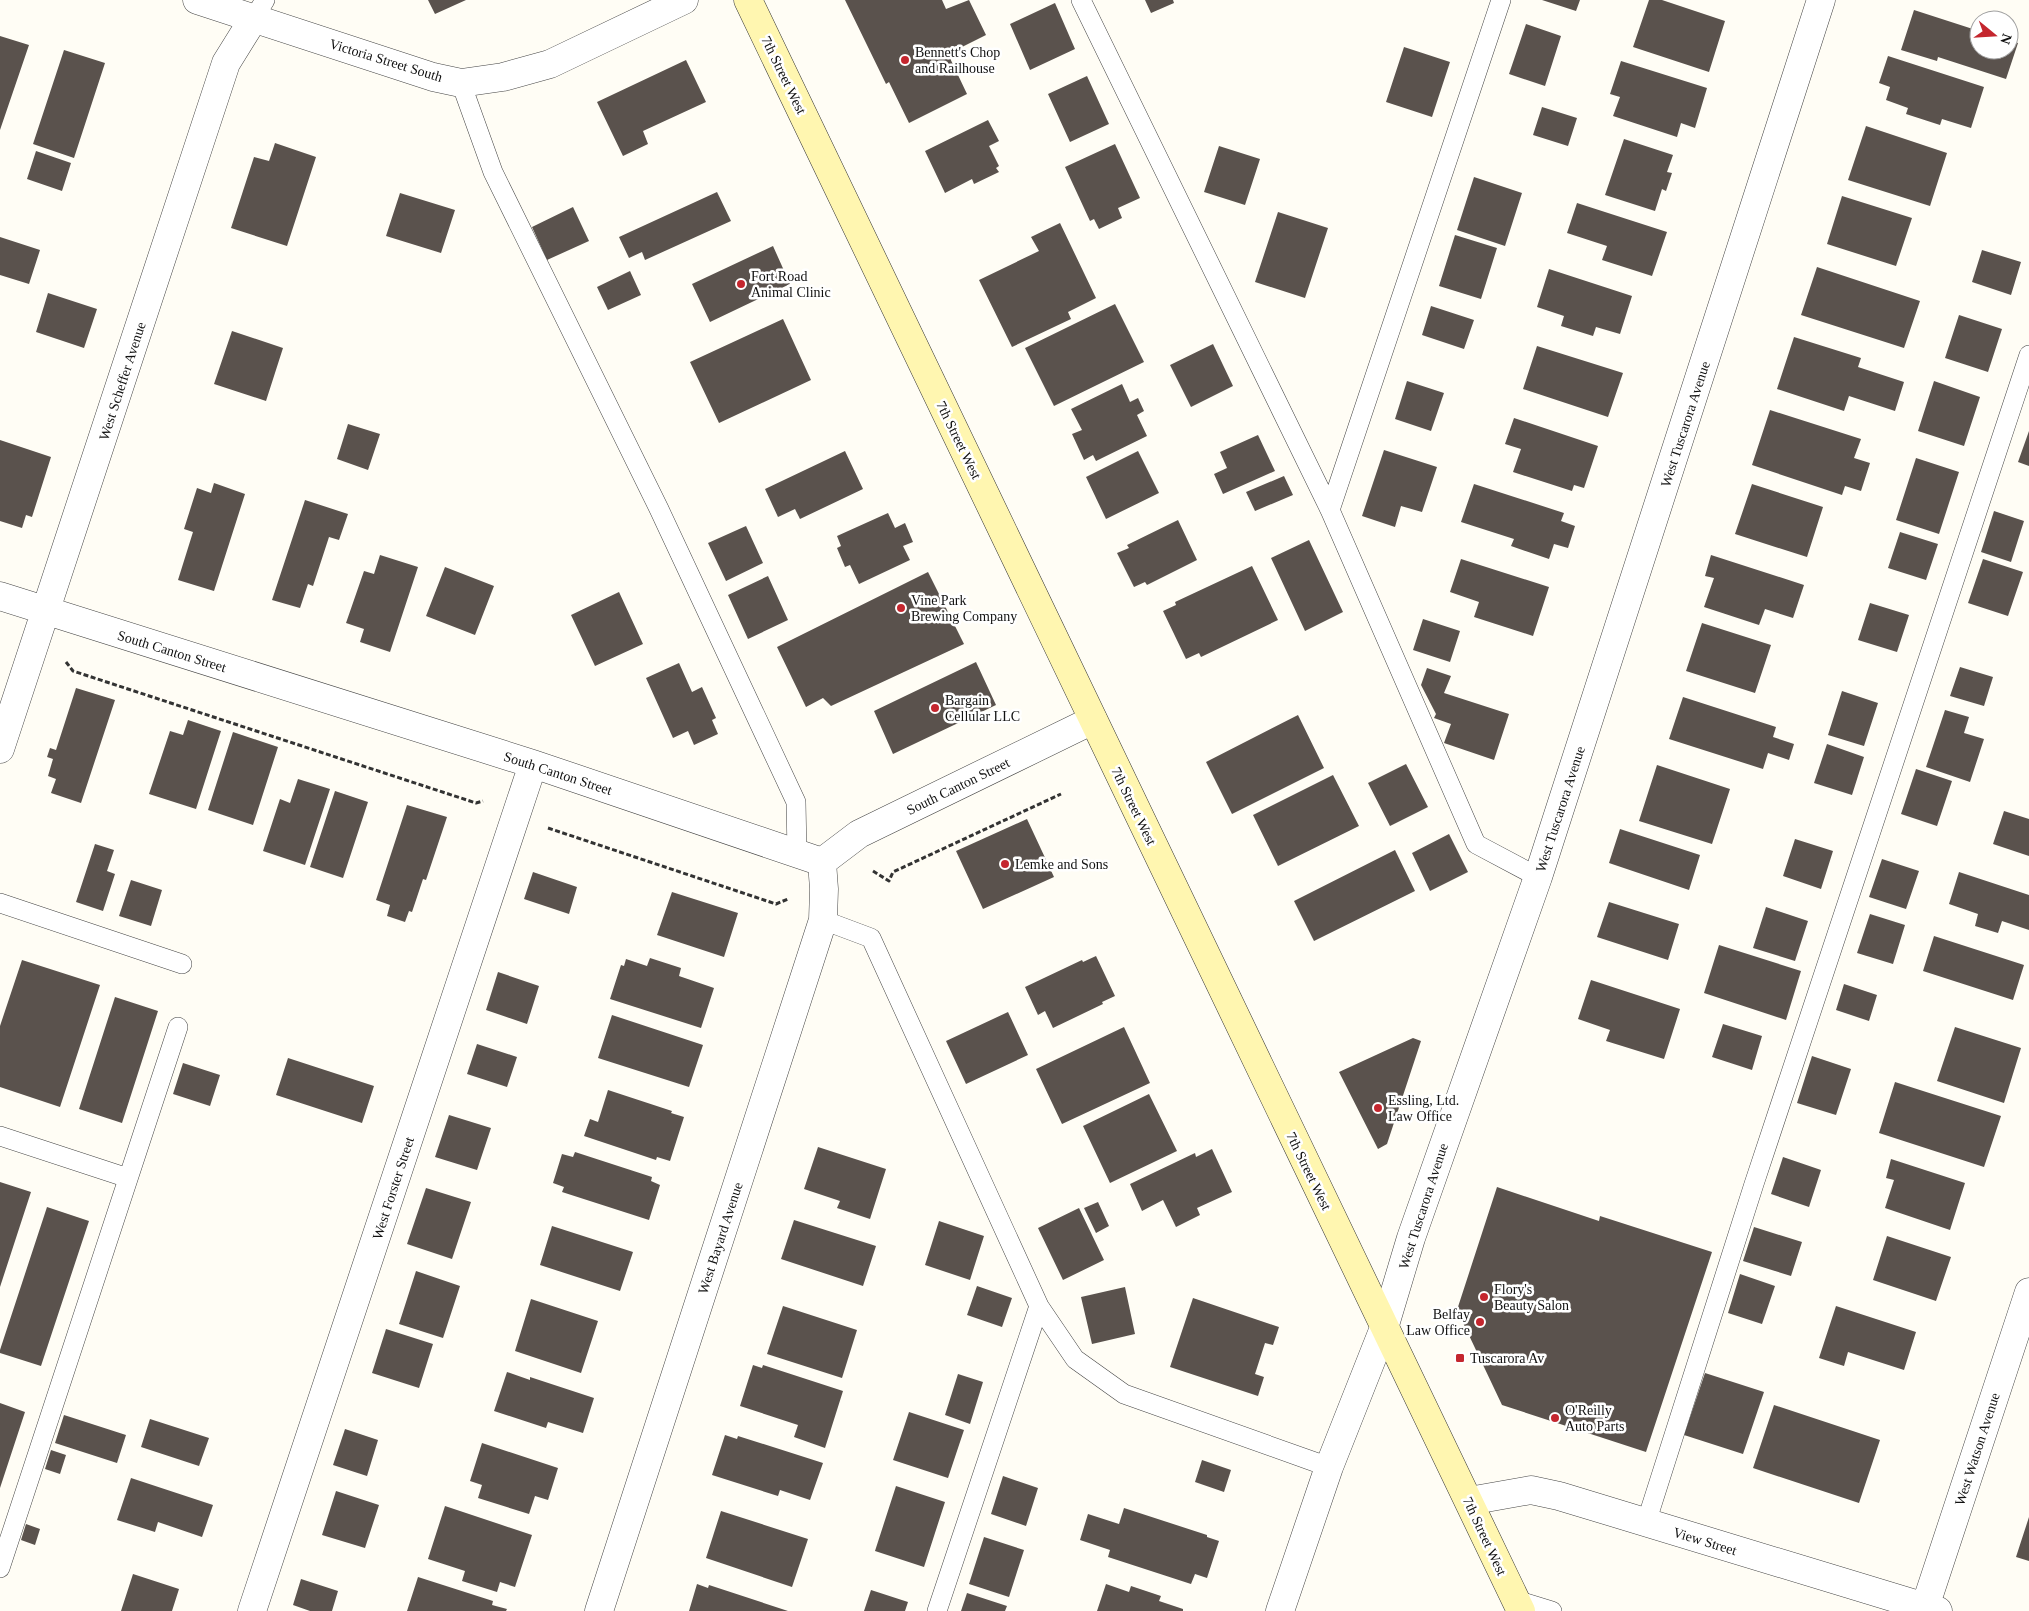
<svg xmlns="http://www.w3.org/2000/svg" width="2029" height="1611" viewBox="0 0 2029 1611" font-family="'Times New Roman',serif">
  <rect width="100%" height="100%" fill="#fffdf5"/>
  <!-- building -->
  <path fill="#5a524d" d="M428,0H466L435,14Z
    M845,0H942L946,9L969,0L986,35L948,54L967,94L909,123L889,82L886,84Z
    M1145,0H1173L1174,3L1151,13Z
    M1542,0H1580L1576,11Z
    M1649,0H1662L1725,21L1709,72L1633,47Z
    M1055,3L1075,49L1030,70L1010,24Z
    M1914,10L1979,31V50H2009V41L2018,43L2006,79L1938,57L1937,61L1901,50Z
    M1526,24L1561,36L1545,86L1509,74Z
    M0,36L29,45L0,130Z
    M1404,47L1450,62L1432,117L1386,102Z
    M64,50L105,63L74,158L33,144Z
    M1888,56L1984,87L1971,128L1942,119L1940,125L1906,114L1908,108L1886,100L1890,87L1879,83Z
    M686,60L706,102L643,131L648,144L623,156L597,102Z
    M1621,61L1707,88L1695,128L1681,123L1677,137L1613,116L1620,97L1610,94Z
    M1087,76L1109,124L1070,142L1048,94Z
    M1542,107L1577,118L1568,146L1533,135Z
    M988,120L999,141L989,146L999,166L996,168L999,172L974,184L972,179L945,193L925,151Z
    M1866,126L1947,153L1930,206L1848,180Z
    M1624,139L1673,155L1667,172L1672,173L1666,191L1662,189L1655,211L1605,195Z
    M275,143L316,157L287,246L231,228L254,157L269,161Z
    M1115,144L1140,198L1118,208L1122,218L1099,229L1094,219L1090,221L1065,167Z
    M1219,146L1260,159L1245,205L1204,192Z
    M36,151L71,163L62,191L27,179Z
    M1474,177L1522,193L1505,246L1457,230Z
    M717,192L731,221L645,260L642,252L629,258L619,237Z
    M400,193L455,210L441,253L386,236Z
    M1842,196L1912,218L1896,266L1827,244Z
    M1577,203L1667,232L1652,276L1602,260L1607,246L1567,233Z
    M573,207L589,241L547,260L532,227Z
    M1278,212L1328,228L1305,298L1255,282Z
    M1060,223L1096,298L1068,312L1071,319L1012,347L979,280L1039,251L1031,237Z
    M1455,235L1497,248L1481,299L1439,286Z
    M0,237L40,250L29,284L0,275Z
    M773,246L790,284L710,322L692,284Z
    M1982,250L2021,262L2011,295L1972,282Z
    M1817,267L1920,301L1904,348L1801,315Z
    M1549,269L1632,296L1620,334L1596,327L1593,336L1561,326L1564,316L1537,307Z
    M630,271L641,295L608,310L597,287Z
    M48,293L97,309L84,348L36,332Z
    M1115,304L1144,362L1054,406L1025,348Z
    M1431,306L1474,320L1464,349L1422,335Z
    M1959,315L2002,329L1988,372L1945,358Z
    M783,319L811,380L719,423L690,362Z
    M232,331L283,348L266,401L214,384Z
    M1794,337L1861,358L1858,367L1904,382L1895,411L1849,396L1844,411L1777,389Z
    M1213,344L1233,386L1191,407L1170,365Z
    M1537,346L1623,373L1608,417L1523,389Z
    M1407,381L1444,393L1431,431L1395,419Z
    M1934,381L1980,397L1964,446L1918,431Z
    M1122,384L1130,402L1138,398L1144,411L1137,415L1147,436L1096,461L1093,455L1084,460L1072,434L1082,430L1071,409Z
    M1770,410L1861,439L1854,458L1870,463L1861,491L1845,486L1842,495L1752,465Z
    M1514,418L1598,446L1584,488L1574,485L1572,491L1513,472L1521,449L1505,444Z
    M348,424L380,434L368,470L337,459Z
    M2029,431V466L2018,462Z
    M1258,435L1275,471L1223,494L1214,474L1227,468L1220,452Z
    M0,440L51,457L32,517L26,515L22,528L0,521Z
    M1384,450L1437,467L1422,512L1401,506L1395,527L1362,516Z
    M845,451L863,489L800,519L795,509L778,517L765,489Z
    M1138,451L1159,493L1106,519L1086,477Z
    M1916,458L1959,472L1939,534L1896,520Z
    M1284,476L1293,495L1255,511L1246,492Z
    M214,483L245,494L214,591L178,580L193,532L184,529L197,488L211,493Z
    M1474,484L1564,513L1561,521L1575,526L1568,548L1554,544L1549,559L1511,546L1514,539L1461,522Z
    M1752,484L1823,507L1807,557L1735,534Z
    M305,500L348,514L339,540L329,537L313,586L308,584L300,608L272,600Z
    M1994,511L2024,521L2011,562L1981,552Z
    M888,513L895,528L905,523L913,542L903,546L910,560L859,584L850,565L845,567L837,548L841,546L837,536Z
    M1178,520L1197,560L1147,585L1145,582L1134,587L1117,553L1129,548L1127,545Z
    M746,526L763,563L726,581L708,543Z
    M1900,532L1938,544L1926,580L1888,568Z
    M1309,540L1343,612L1305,631L1271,558Z
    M380,555L418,567L390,652L360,642L364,629L346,623L364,571L374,574Z
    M1711,555L1804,585L1793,618L1765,609L1759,625L1704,607L1714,578L1705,576Z
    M1461,559L1549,587L1533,636L1474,617L1479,602L1450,592Z
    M1983,559L2023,572L2008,616L1968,603Z
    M1252,566L1278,620L1201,657L1199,653L1186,659L1163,611L1176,605L1175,602Z
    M445,567L494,586L475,635L426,616Z
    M928,572L964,644L831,706L823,698L806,707L777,647Z
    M768,576L788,620L748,639L728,595Z
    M619,592L643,644L595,666L571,615Z
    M1870,603L1909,615L1897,652L1858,640Z
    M1423,619L1460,631L1450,662L1413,650Z
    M1702,623L1771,645L1755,693L1686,671Z
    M976,662L996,705L893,754L874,711Z
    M679,663L692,692L702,687L716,718L712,720L718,734L694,745L688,731L673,738L646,678Z
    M1960,667L1993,677L1984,706L1950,696Z
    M1427,668L1451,676L1444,693L1509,714L1494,760L1444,743L1451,724L1434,718L1436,714L1421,685Z
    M76,688L115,700L81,803L51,793L56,779L48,776L53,759L47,757L50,748L56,750Z
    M1842,691L1878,703L1864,746L1828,735Z
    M1683,697L1776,727L1773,737L1794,744L1789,760L1768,753L1763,769L1669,739Z
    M1945,710L1969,717L1964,733L1984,739L1970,782L1926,767Z
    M1298,715L1324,768L1232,814L1206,762Z
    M188,720L221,731L196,809L149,794L170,731L183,735Z
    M233,732L278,747L253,825L208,810Z
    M1827,744L1864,757L1852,795L1814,783Z
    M1406,764L1428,807L1390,826L1368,783Z
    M1657,765L1730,789L1712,844L1639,821Z
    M1916,769L1952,781L1937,826L1901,814Z
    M1333,775L1359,826L1278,866L1253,815Z
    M298,779L330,789L305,865L263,851L280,799L290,803Z
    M335,791L368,802L343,878L310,867Z
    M407,805L447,817L426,880L423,879L412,912L409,911L405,922L387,916L390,905L376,900Z
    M2004,811L2029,819V856L1993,844Z
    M1027,819L1054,877L983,909L956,851Z
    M1620,829L1700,855L1689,890L1609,863Z
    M1449,834L1468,872L1430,891L1412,853Z
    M1795,839L1833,851L1821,889L1783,876Z
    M95,844L114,850L107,871L115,874L103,911L76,902Z
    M1395,850L1415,891L1314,941L1294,901Z
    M1882,859L1919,871L1906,909L1869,897Z
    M533,872L577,887L569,914L524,899Z
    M1959,872L2029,895V930L2002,921L1998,933L1975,926L1978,914L1949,904Z
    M131,880L162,890L151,926L119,916Z
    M672,892L738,913L724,957L657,935Z
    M1609,902L1679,924L1668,960L1597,937Z
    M1766,907L1808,921L1795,961L1753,948Z
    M1870,914L1905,925L1893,964L1857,953Z
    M1934,936L2024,965L2013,1000L1923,971Z
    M1719,945L1801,971L1786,1020L1704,993Z
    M1096,956L1115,996L1102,1002L1103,1004L1053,1028L1045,1011L1038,1015L1025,987L1082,960L1083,962Z
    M650,958L681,968L679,976L714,988L701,1028L610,999L621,965L624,966L626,959L647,966Z
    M22,960L100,985L60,1107L0,1087V1026Z
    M498,972L539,986L527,1024L486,1010Z
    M1591,980L1680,1009L1664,1059L1606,1041L1610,1030L1578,1019Z
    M1844,984L1877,995L1869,1021L1836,1010Z
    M115,997L158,1011L122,1123L79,1109Z
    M1008,1012L1028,1055L966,1084L946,1041Z
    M612,1015L703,1045L689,1087L598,1058Z
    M1723,1024L1762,1036L1752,1070L1712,1057Z
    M1124,1027L1150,1083L1062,1124L1036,1069Z
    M1955,1027L2021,1048L2004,1103L1937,1081Z
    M1413,1038L1421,1041L1387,1144L1378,1149L1339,1072Z
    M477,1044L517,1057L507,1087L467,1074Z
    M1812,1056L1851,1069L1836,1115L1797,1103Z
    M288,1058L374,1086L362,1123L276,1095Z
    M183,1063L220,1075L210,1106L173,1094Z
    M1895,1082L2001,1116L1984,1167L1879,1133Z
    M608,1090L672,1111L671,1113L684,1117L670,1161L657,1157L656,1160L584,1136L590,1119L598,1122Z
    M1149,1094L1177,1151L1110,1183L1083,1126Z
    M449,1115L491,1128L477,1170L435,1157Z
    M818,1147L886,1169L870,1219L837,1208L840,1201L804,1189Z
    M1212,1149L1232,1192L1197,1208L1200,1215L1176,1227L1163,1200L1142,1211L1130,1184L1195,1153L1196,1157Z
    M575,1152L652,1177L651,1181L660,1185L649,1220L562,1192L564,1187L553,1183L562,1154L573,1157Z
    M1783,1157L1821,1170L1809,1207L1771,1194Z
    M1891,1159L1965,1183L1950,1230L1885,1208L1894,1180L1886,1178Z
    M0,1182L31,1192L0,1287Z
    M1497,1187L1599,1221L1600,1216L1712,1252L1646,1452L1502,1405L1457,1310Z
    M426,1188L471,1202L452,1259L407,1244Z
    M1098,1202L1109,1226L1096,1233L1084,1208Z
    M47,1207L89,1221L41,1366L0,1353V1350Z
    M1079,1208L1104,1260L1063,1280L1038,1228Z
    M794,1220L876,1246L863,1286L781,1259Z
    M939,1221L984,1236L970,1280L925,1265Z
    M552,1226L633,1252L620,1291L540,1265Z
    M1754,1227L1802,1242L1791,1276L1743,1261Z
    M1887,1236L1951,1257L1936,1301L1873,1280Z
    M416,1271L460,1286L443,1338L399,1324Z
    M1740,1274L1775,1286L1762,1324L1728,1313Z
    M977,1286L1012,1298L1002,1327L967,1315Z
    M1125,1287L1135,1334L1092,1344L1081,1297Z
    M1193,1298L1279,1327L1273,1345L1265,1343L1255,1374L1264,1377L1258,1396L1170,1367Z
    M531,1299L598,1321L581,1373L515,1351Z
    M783,1306L857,1330L842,1378L767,1354Z
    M1836,1306L1916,1332L1904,1370L1848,1352L1844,1366L1819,1358Z
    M386,1329L433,1344L419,1388L372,1373Z
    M753,1365L762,1368L763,1365L843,1391L825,1448L794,1437L798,1425L740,1406Z
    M507,1372L530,1380V1377L594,1398L583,1433L548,1422L546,1428L494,1411Z
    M1705,1373L1764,1392L1743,1454L1684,1435Z
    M958,1374L983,1382L970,1424L945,1415Z
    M0,1403L25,1412L0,1488Z
    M1774,1405L1880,1440L1859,1503L1753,1468Z
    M909,1412L964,1430L948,1478L893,1460Z
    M64,1415L126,1435L117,1463L55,1443Z
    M150,1419L209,1438L199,1466L141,1447Z
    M345,1429L378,1440L367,1476L333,1465Z
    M725,1435L737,1439L738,1436L823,1463L810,1500L780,1490L778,1496L712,1475Z
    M482,1443L558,1468L548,1500L535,1496L529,1514L478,1498L482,1485L470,1481Z
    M51,1450L66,1455L60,1474L45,1469Z
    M1202,1460L1231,1470L1224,1492L1195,1482Z
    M1003,1476L1038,1488L1026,1526L991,1514Z
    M131,1478L213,1505L202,1537L158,1522L155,1532L117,1520Z
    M896,1486L945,1502L924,1567L875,1551Z
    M336,1491L379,1505L365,1548L322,1535Z
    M445,1506L532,1535L515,1587L500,1582L497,1592L462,1581L465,1571L428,1559Z
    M1124,1508L1207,1535V1537L1219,1541L1207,1578L1195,1574L1191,1584L1108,1557L1110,1550L1080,1540L1088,1514L1119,1524Z
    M721,1511L808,1539L792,1587L706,1558Z
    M2029,1517V1561L2016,1557Z
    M26,1524L40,1529L35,1545L21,1540Z
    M984,1537L1024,1550L1009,1597L969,1584Z
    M133,1574L179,1589L172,1611H121Z
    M418,1577L493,1601L492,1605L507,1609L506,1611H407Z
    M301,1579L338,1591L332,1611H310L293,1605Z
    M697,1584L708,1588L709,1585L788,1611H689Z
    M1106,1584L1129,1592L1131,1586L1161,1596L1159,1601L1183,1609V1611H1097Z
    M871,1590L908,1602L905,1611H864Z
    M967,1593L1007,1606L1005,1611H961Z"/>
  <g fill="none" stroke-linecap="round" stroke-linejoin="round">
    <!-- lane casing -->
    <g stroke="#444" stroke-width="20">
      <path id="lane" d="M1081,0L1330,510L1476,844L1538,877
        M254,18L265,0
        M461,83L493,172L659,509L796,802L797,853
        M1330,510L1501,0
        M0,903L182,964
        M823,920L871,938L1039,1306L1075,1359L1124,1394L1329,1467
        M0,1136L128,1178
        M1646,1523L1754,1184L2029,355
        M0,1568L178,1027
        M1516,1600L1552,1611
        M937,1611L1039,1306"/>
    </g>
    <!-- street casing -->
    <g stroke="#444" stroke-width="29">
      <path id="street" d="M197,0L433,77L461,83L503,77L550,64L684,0
        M0,596L533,764L822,862L859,834L1093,720
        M0,749L226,63L254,18
        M1469,1501L1531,1490L1559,1496L1938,1611
        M1925,1607L2029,1292
        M252,1611L533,764
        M599,1611L823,920L824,889L822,862
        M1280,1611L1329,1467L1384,1328L1411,1238L1538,877L1821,0"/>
    </g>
    <!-- secondary casing -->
    <g stroke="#333" stroke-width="29">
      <path id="secondary" d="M748,0L1521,1611"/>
    </g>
    <!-- path -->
    <path stroke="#333" stroke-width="3" stroke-dasharray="5 2.5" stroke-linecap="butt" d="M66,662L73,671L476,803L483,801
      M548,828L776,904L788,899
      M873,871L889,881L893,872L1061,794"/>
    <!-- lane -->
    <use href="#lane" stroke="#fff" stroke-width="19"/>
    <!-- street -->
    <use href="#street" stroke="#fff" stroke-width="28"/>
    <!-- secondary -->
    <use href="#secondary" stroke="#fff6b0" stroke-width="28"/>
  </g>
  <!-- markers -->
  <g fill="#c4262e" stroke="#fff" stroke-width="2">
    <circle cx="905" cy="60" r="5"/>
    <circle cx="741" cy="284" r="5"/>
    <circle cx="901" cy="608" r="5"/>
    <circle cx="935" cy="708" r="5"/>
    <circle cx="1005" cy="864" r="5"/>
    <circle cx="1378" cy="1108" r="5"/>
    <circle cx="1484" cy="1297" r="5"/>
    <circle cx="1480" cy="1322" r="5"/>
    <rect x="1455" y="1353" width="10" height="10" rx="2.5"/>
    <circle cx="1555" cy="1418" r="5"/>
  </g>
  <g text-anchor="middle" stroke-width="5" stroke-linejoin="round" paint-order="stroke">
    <!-- poi labels -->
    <g font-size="14" fill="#111" stroke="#fff" text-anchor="start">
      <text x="915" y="57">Bennett's Chop<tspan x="915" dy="16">and Railhouse</tspan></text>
      <text x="751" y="281">Fort Road<tspan x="751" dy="16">Animal Clinic</tspan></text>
      <text x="911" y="605">Vine Park<tspan x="911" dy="16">Brewing Company</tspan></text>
      <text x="945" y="705">Bargain<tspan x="945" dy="16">Cellular LLC</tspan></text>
      <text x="1015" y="869">Lemke and Sons</text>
      <text x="1388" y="1105">Essling, Ltd.<tspan x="1388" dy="16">Law Office</tspan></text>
      <text x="1494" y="1294">Flory's<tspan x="1494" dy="16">Beauty Salon</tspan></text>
      <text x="1470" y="1319" text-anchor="end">Belfay<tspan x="1470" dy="16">Law Office</tspan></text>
      <text x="1470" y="1363">Tuscarora Av</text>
      <text x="1565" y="1415">O'Reilly<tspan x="1565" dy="16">Auto Parts</tspan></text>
    </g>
    <!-- street labels -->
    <g font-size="14" fill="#111" stroke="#fff">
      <text transform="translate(386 60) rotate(17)" y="5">Victoria Street South</text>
      <text transform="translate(784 75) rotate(64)" y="5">7th Street West</text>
      <text transform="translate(122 381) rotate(-72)" y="5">West Scheffer Avenue</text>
      <text transform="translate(1685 424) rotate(-72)" y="5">West Tuscarora Avenue</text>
      <text transform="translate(959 440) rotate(64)" y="5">7th Street West</text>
      <text transform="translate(172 651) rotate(17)" y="5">South Canton Street</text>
      <text transform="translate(558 773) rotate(18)" y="5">South Canton Street</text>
      <text transform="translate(958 786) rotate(-26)" y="5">South Canton Street</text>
      <text transform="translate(1134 806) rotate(64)" y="5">7th Street West</text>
      <text transform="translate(1560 809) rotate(-72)" y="5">West Tuscarora Avenue</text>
      <text transform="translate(1309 1171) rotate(64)" y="5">7th Street West</text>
      <text transform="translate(393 1188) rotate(-72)" y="5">West Forster Street</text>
      <text transform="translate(1423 1206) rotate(-72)" y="5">West Tuscarora Avenue</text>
      <text transform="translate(720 1238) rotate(-72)" y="5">West Bayard Avenue</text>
      <text transform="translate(1977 1449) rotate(-72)" y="5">West Watson Avenue</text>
      <text transform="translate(1485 1536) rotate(65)" y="5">7th Street West</text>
      <text transform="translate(1705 1541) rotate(17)" y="5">View Street</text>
    </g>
  </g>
  <!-- north arrow -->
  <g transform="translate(1994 35) rotate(108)"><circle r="24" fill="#ffffff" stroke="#a0a0a0"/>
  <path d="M0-4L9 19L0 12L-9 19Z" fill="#c4262e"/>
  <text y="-8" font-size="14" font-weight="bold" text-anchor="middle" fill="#111111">N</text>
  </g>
</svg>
